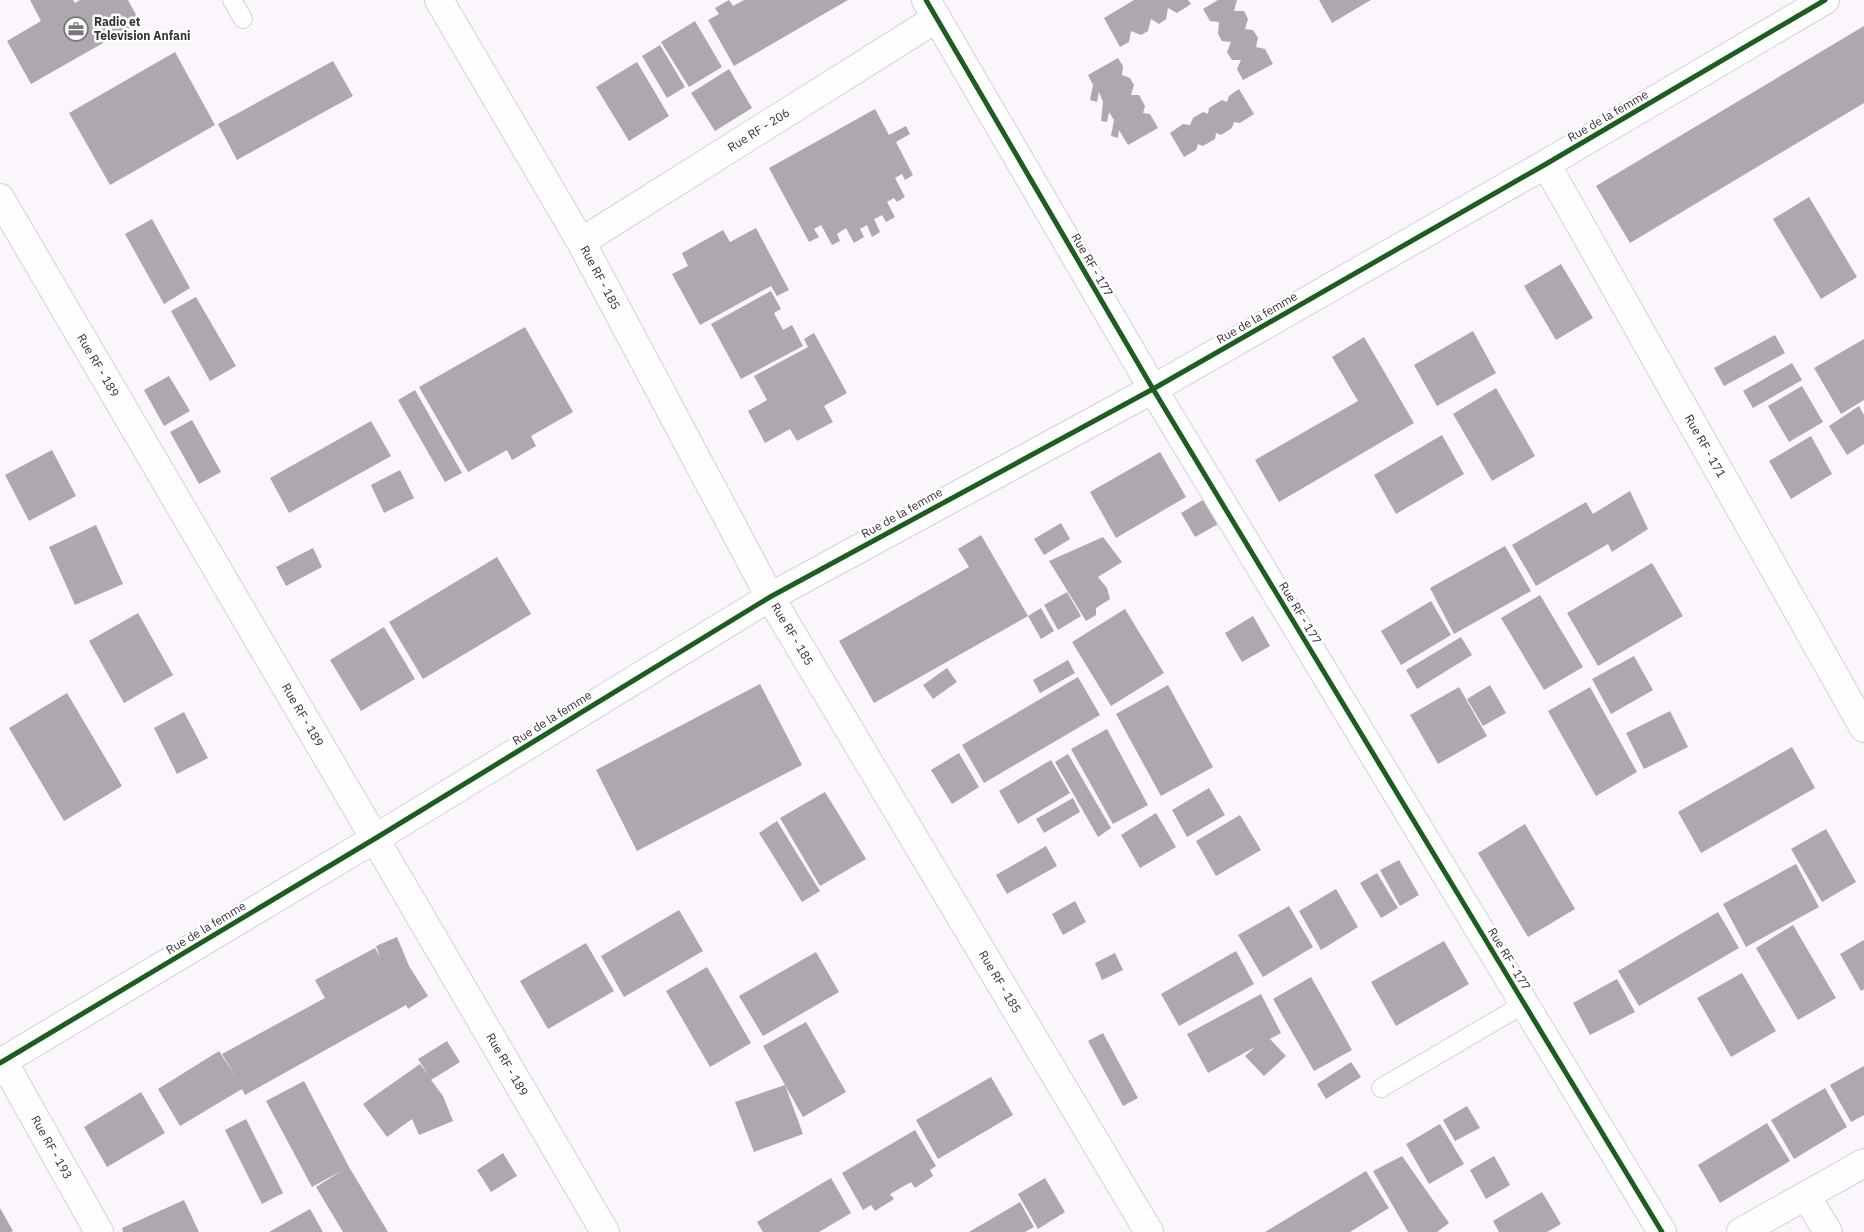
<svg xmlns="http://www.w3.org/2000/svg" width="1864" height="1232" viewBox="0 0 1864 1232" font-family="'IBM Plex Sans',sans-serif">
  <rect width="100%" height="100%" fill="#fbf6fc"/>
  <!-- building -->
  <path fill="#ada8ad" d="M30,0H73L75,3L80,0H128L140,22L31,84L7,41L41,21Z
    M729,0L733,6L744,0H848L734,66L708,20L719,14L715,8Z
    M1134,0H1188L1191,4L1177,13L1168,8L1166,19L1159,24L1151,19L1148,31L1141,35L1131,31L1129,42L1120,47L1104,18Z
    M1218,0H1237L1234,11H1244L1248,19L1245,29L1253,30L1258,38L1256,47L1265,49L1273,64L1243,80L1237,69L1241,60H1232L1227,52L1231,42L1222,41L1218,34L1219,22L1210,21L1203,9Z
    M1319,0H1371L1332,23Z
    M695,21L722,67L689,87L661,42Z
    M1864,26V103L1630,243L1596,186Z
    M660,45L685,87L667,98L642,56Z
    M175,52L215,125L110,185L69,113Z
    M1118,58L1123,66L1122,75L1130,78L1134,85L1131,95H1139L1145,106L1143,113L1150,114L1158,128L1128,145L1119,130L1118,138L1111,136L1114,120L1109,112L1107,122L1101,121L1103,102L1099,92L1097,102L1090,100L1093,85L1088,75Z
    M333,61L353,96L237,160L218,124Z
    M637,62L669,116L629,141L596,87Z
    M729,69L752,108L715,131L691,93Z
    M1239,89L1254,114L1240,123L1234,122L1232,128L1221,135L1216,133L1215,139L1203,146L1198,144L1196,150L1184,157L1170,133L1183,124L1190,125L1193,118L1203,112L1208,114L1209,108L1222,100L1227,102L1229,96Z
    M875,109L889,135L906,126L910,134L896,142L913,175L905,180L902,174L895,178L905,197L897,202L894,198L887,202L895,217L886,222L882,215L874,219L880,232L872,237L867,225L860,229L864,237L854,243L846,228L837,234L840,241L832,245L821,225L814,229L819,237L809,242L769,168Z
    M1809,197L1857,277L1821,299L1773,219Z
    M152,219L190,288L164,304L125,234Z
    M756,228L789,290L777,296L771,286L700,325L672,274L688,266L682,253L723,230L730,242Z
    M1561,264L1593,318L1556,340L1524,286Z
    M771,291L781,309L774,313L783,330L792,325L803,346L741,379L711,324Z
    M196,297L236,366L210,381L171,311Z
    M525,327L573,412L531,436L536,446L512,460L507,450L468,472L419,387Z
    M1473,331L1496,373L1437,406L1414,365Z
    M814,333L847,393L824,406L833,422L797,441L790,429L765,443L748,411L767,400L754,376L808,347L804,339Z
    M1775,335L1785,353L1724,386L1714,368Z
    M1364,337L1414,423L1279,502L1255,460L1358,401L1332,357Z
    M1864,339V400L1841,414L1814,368Z
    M1792,363L1802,380L1753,408L1743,391Z
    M169,376L190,411L164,426L144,390Z
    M1802,386L1823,422L1789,442L1768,406Z
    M1496,388L1535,456L1492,481L1453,414Z
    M415,390L462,473L445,482L398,400Z
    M1859,406L1864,415V444L1847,455L1829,426Z
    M192,420L221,472L199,484L170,432Z
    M371,421L391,456L289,513L270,478Z
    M1442,435L1464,474L1396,514L1374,475Z
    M1811,436L1832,474L1791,499L1769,461Z
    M52,450L76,496L29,521L5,475Z
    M1160,452L1186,497L1116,538L1090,492Z
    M400,470L414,498L384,513L371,485Z
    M1630,491L1648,529L1612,552L1608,544L1536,586L1512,545L1586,502L1593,514Z
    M1206,498L1220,523L1195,537L1181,513Z
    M1061,523L1070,539L1044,555L1034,539Z
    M96,525L123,584L75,605L49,547Z
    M981,535L1028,616L874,703L839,641L969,567L958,549Z
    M1103,537L1122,562L1098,577L1107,588L1110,599L1096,608V615L1086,621L1049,561Z
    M1505,546L1531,591L1454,634L1430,588Z
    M313,548L322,567L286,586L276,567Z
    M497,557L531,614L423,679L389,622Z
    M1652,563L1683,616L1598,666L1567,613Z
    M1067,592L1081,616L1058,630L1044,605Z
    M1540,595L1583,667L1544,690L1501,618Z
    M1431,601L1451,635L1401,665L1381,631Z
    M1041,608L1054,631L1041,639L1028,616Z
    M1125,609L1164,673L1111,706L1072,642Z
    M138,613L173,675L124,703L89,641Z
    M1253,616L1270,646L1242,662L1225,633Z
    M384,627L415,679L361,711L330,660Z
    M1461,637L1472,655L1417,689L1406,670Z
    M1634,656L1653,690L1611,714L1592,679Z
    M1068,660L1075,673L1040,693L1033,680Z
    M947,668L957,682L933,699L923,685Z
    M1078,677L1100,715L984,783L962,745Z
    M760,684L802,765L637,851L596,770Z
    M1168,685L1213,767L1161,796L1116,714Z
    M1490,685L1506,713L1483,726L1467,699Z
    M1459,687L1487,736L1438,764L1410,715Z
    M1590,687L1637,772L1596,796L1548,711Z
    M67,693L122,786L64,821L9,728Z
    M1670,711L1688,747L1644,769L1626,733Z
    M184,712L208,758L177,774L154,728Z
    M1107,729L1148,805L1113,824L1071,749Z
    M1792,747L1815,788L1701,853L1678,812Z
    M959,753L979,787L952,804L931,770Z
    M1068,754L1111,828L1098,837L1055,762Z
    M1051,760L1070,793L1018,824L999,791Z
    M1209,788L1225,815L1187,837L1172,810Z
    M825,792L866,859L820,886L780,818Z
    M1073,798L1080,812L1044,833L1036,819Z
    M1156,813L1176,847L1140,868L1121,835Z
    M1240,815L1261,850L1216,876L1196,841Z
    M777,821L820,891L802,902L759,833Z
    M1525,824L1575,909L1528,937L1478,853Z
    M1826,829L1856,882L1822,902L1791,849Z
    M1046,846L1057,866L1007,894L996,875Z
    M1399,860L1419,895L1400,906L1380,870Z
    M1796,864L1819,907L1746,947L1723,904Z
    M1377,873L1398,908L1381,918L1360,883Z
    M1336,889L1358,927L1321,950L1299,911Z
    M1075,901L1086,922L1063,935L1052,914Z
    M1289,906L1313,947L1263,977L1238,935Z
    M679,910L703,951L624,997L601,956Z
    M1718,912L1739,948L1639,1006L1618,971Z
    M1793,925L1836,998L1798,1020L1756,948Z
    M397,937L409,966L428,996L408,1009L406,1005L245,1095L242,1089L180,1126L158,1089L219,1051L237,1079L222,1054L325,998L315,980L375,948L380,957L376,946Z
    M1864,940V989L1861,991L1840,954Z
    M1444,941L1469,984L1396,1026L1371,982Z
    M586,943L614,991L548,1029L520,981Z
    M1236,951L1254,984L1179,1026L1161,994Z
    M816,952L839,992L763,1036L739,996Z
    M1115,953L1123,970L1102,980L1095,963Z
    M707,967L751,1043L710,1067L666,991Z
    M1742,973L1776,1031L1731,1057L1697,998Z
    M1311,977L1352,1050L1314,1071L1273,999Z
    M1617,979L1635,1012L1590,1035L1573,1003Z
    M1261,994L1281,1033L1270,1039L1286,1056L1264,1076L1245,1056L1255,1047L1208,1073L1187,1034Z
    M806,1022L846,1092L803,1117L785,1085L803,1134L754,1152L735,1102L785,1085L763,1046Z
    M1103,1033L1138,1098L1123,1106L1088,1041Z
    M447,1041L460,1062L431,1080L443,1096L453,1121L419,1135L412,1119L387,1137L363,1104L420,1064L429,1076L418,1059Z
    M1351,1062L1361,1077L1326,1099L1317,1084Z
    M1864,1066V1115L1851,1122L1830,1085Z
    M991,1077L1013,1115L938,1159L916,1120Z
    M304,1081L349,1167L388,1232H343L316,1187L343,1170L312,1187L266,1101Z
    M1825,1088L1847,1127L1794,1159L1771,1120Z
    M141,1092L165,1133L107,1167L84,1127Z
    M1467,1106L1480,1128L1455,1141L1443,1120Z
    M246,1119L283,1193L262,1204L225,1130Z
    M1767,1123L1790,1161L1720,1203L1698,1165Z
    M1440,1124L1464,1164L1429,1184L1406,1144Z
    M915,1130L936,1166L930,1170L933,1176L915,1188L911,1182L890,1194L894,1199L875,1211L871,1205L863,1210L842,1173Z
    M503,1153L517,1176L491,1192L477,1170Z
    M1402,1156L1449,1223L1437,1232H1408L1373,1171Z
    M1494,1156L1510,1185L1486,1199L1470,1170Z
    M1366,1171L1389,1208L1350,1232H1265Z
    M831,1178L851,1213L819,1232H763L757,1222Z
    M1045,1178L1065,1212L1038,1229L1018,1194Z
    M1542,1192L1561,1224L1547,1232H1499L1493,1221Z
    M184,1200L199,1232H123L122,1228Z
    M1020,1202L1034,1227L1025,1232H969Z
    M0,1208L13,1231L11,1232H0Z
    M310,1209L323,1232H269Z"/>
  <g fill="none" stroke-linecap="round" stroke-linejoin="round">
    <!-- service casing -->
    <g stroke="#d5d0d6" stroke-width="20">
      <path id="service" d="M232,0L243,19
        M1381,1088L1524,1004"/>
    </g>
    <!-- minor casing -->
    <g stroke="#d5d0d6" stroke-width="30">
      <g id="minor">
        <path id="s1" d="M439,0L581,242L770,597L1149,1232"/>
        <path d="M926,0L1153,389L1662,1232"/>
        <path id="s2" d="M1546,164L1864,728"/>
        <path id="s3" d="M0,198L605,1232"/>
        <path id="s4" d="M581,242L937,18"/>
        <path id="s5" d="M3,1061L99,1232"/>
        <path d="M0,1063L376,838L770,597L1153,389L1546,164L1825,0"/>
        <path d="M1806,1196L1828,1232"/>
        <path d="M1741,1232L1864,1163"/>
      </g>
    </g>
    <!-- service -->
    <use href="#service" stroke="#fefeff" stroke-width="18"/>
    <!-- minor -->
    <use href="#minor" stroke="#fefeff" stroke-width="28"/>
    <!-- cycleway casing -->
    <g stroke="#fff" stroke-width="8">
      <path id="cycleway" d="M926,0L1153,389L1662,1232
        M0,1063L376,838L770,597L1153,389L1546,164L1825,0"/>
    </g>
    <!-- cycleway -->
    <use href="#cycleway" stroke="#1b5e20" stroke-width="5"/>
  </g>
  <!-- icons -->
  <defs>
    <g id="office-ring" transform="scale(1.25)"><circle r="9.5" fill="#fff" stroke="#7b757c" stroke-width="1.5"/><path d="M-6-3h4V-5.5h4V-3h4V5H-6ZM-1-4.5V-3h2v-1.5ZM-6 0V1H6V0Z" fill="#7b757c"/></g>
  </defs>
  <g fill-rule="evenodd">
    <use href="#office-ring" x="76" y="29"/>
  </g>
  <g text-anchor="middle" stroke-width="5" stroke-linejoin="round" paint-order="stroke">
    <!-- poi labels -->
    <g font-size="12" font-weight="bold" fill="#362f37" stroke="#fff" text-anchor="start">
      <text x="94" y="26">Radio et<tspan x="94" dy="14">Television Anfani</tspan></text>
    </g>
    <!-- street labels -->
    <g font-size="12" fill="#362f37" stroke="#fff">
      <text transform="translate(1608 116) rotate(-30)" y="4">Rue de la femme</text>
      <text dy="4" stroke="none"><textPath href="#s4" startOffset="210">Rue RF - 206</textPath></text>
      <text transform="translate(1092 265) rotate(60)" y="4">Rue RF - 177</text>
      <text dy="4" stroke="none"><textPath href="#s1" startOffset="321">Rue RF - 185</textPath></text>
      <text transform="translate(1257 318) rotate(-30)" y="4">Rue de la femme</text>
      <text dy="4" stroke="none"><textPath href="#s3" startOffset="194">Rue RF - 189</textPath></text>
      <text dy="4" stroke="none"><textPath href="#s2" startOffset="324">Rue RF - 171</textPath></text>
      <text transform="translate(902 513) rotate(-29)" y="4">Rue de la femme</text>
      <text transform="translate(1300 613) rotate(59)" y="4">Rue RF - 177</text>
      <text dy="4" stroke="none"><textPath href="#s1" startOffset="726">Rue RF - 185</textPath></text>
      <text dy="4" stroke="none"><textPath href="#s3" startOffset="599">Rue RF - 189</textPath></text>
      <text transform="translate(552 718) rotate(-32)" y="4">Rue de la femme</text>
      <text transform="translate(206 928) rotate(-31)" y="4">Rue de la femme</text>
      <text transform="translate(1509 959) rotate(59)" y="4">Rue RF - 177</text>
      <text dy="4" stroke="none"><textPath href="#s1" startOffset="1131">Rue RF - 185</textPath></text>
      <text dy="4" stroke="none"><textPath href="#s3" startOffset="1004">Rue RF - 189</textPath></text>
      <text dy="4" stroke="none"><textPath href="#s5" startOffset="99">Rue RF - 193</textPath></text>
    </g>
  </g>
</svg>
